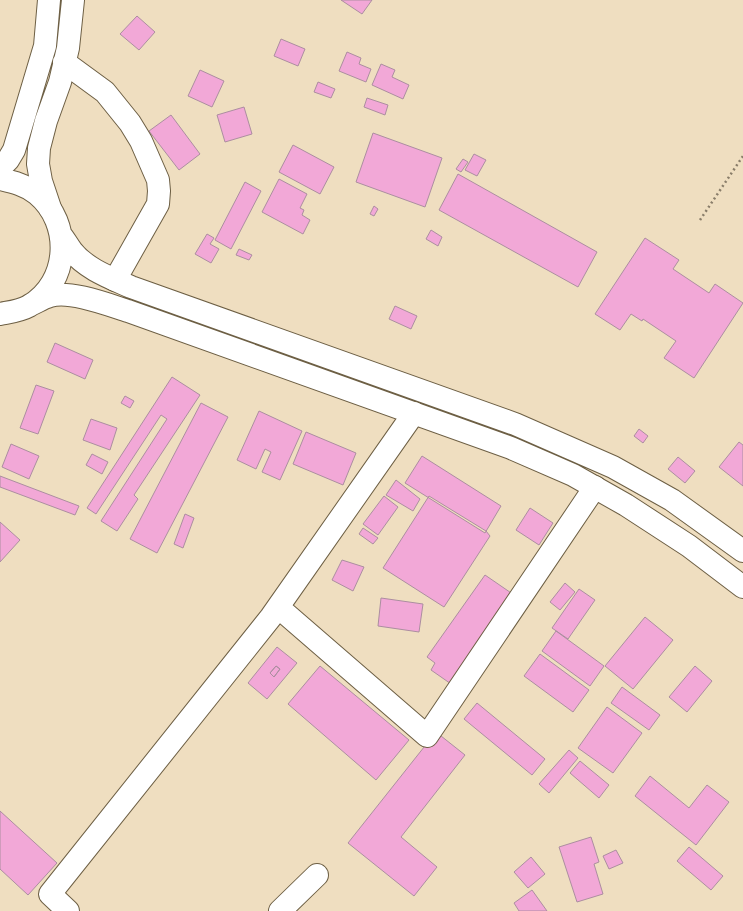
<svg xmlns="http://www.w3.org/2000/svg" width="743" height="911" viewBox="0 0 743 911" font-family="Raleway,sans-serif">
  <rect width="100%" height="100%" fill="#efdec0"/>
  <!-- building -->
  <path fill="#f2a8d7" stroke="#ac8ea0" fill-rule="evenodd" d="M341,0H372L362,14Z
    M137,16L155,32L139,50L120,34Z
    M281,39L305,49L298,66L274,56Z
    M347,52L361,58L359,64L371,69L366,82L339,71Z
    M381,64L395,70L392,77L409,85L403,99L372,85Z
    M200,70L224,81L212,107L188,96Z
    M318,82L335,89L331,98L314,92Z
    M367,98L388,105L385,115L364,107Z
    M244,107L252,134L225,142L217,115Z
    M171,115L200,154L179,170L149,131Z
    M373,133L442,158L425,207L356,182Z
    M293,145L334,167L320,194L279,172Z
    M474,154L486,160L477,176L465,170Z
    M463,159L468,162L461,172L456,169Z
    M458,174L597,252L578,287L439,210Z
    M279,179L307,194L300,208L304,210L302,215L310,220L303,234L262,212Z
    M245,182L261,191L231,249L215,240Z
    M374,206L378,209L374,216L370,214Z
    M431,230L442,237L438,246L426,239Z
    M207,234L214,238L210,244L219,249L211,263L195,254Z
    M645,238L679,260L673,269L709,293L715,284L743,303L694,378L664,358L676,341L643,319L642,321L631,314L620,330L595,314Z
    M239,249L252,255L249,260L236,255Z
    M395,306L417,316L411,329L389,319Z
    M55,343L93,360L85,379L47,362Z
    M172,377L200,395L134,495L138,499L117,531L101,521L167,419L161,415L96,514L87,508Z
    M36,385L54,391L38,434L20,428Z
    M125,396L134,401L130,408L121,403Z
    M201,403L228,417L157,553L130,539Z
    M259,411L302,431L280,480L262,472L271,452L265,449L256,469L237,460Z
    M91,419L117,428L110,450L83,440Z
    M639,429L648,436L643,443L634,436Z
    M306,432L356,453L343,485L293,464Z
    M739,442L743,445V486L719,467Z
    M11,444L39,456L29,479L2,467Z
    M92,454L108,462L102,474L86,465Z
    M422,456L501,506L485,533L405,483Z
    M678,457L695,471L685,483L668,469Z
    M0,476L79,506L75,515L0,487Z
    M396,480L420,499L413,511L386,495Z
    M384,496L398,507L378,535L363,524Z
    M429,496L486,531L490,536L444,607L383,568Z
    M530,508L553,523L539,545L516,530Z
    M185,514L194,518L183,548L174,544Z
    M0,522L20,540L0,562Z
    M363,528L378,538L373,544L359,534Z
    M342,560L364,567L353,591L332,580Z
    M485,575L517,597L454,686L431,670L435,663L427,657Z
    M565,583L575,592L560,610L550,602Z
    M579,589L595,600L568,639L552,628Z
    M381,598L423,604L419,632L378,626Z
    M645,617L673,640L633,689L605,666Z
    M556,631L604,666L590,686L542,651Z
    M277,647L297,663L267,699L248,683ZM276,666L280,669L274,677L270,673Z
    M540,654L589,690L573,712L524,676Z
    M276,666L280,669L274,677L270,673Z
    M320,666L409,740L376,780L288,704Z
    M695,666L712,681L687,712L669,697Z
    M622,687L660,715L649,730L611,703Z
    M477,703L545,759L532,775L464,719Z
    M607,707L642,733L613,773L578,748Z
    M436,732L465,755L401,837L437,867L414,896L348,843Z
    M569,750L578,758L549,793L539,784Z
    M580,761L609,785L599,798L570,773Z
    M650,776L689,808L707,785L729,802L696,845L635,796Z
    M0,811L57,863L28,895L0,869Z
    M591,837L599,862L594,864L603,894L577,902L559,847Z
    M689,847L723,876L711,890L677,861Z
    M616,850L623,863L609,869L603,856Z
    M531,857L545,874L528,888L514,872Z
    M532,890L547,911H519L514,903Z"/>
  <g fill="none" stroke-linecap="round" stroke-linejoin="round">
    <!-- minor casing -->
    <g stroke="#6d5f44" stroke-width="24">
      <path id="minor" d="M64,62L105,92L130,123L141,141L158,180L159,191L158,204L115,280
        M0,168L8,160L14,150L45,46L49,0
        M50,208L41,181L38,164L39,148L46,121L60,82L68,48L73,0
        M278,607L427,736L595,487
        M68,911L50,894L271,617L414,413
        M280,911L317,875"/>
    </g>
    <!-- major casing -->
    <g stroke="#6d5f44" stroke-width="24">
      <path id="major" d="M0,179C13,182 26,185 37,194C72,223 70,282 29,306C20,311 10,312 0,314
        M61,235C65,240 68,246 72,251C86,269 111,278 131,287L515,424L613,467L672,500L743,551
        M30,305C37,302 43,298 50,296C70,290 109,305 128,311L511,448L573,475L626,505L689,546L743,587"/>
    </g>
    <!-- path -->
    <path stroke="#897d69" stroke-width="2.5" stroke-dasharray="2 3" stroke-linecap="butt" d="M700,220L743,156"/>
    <!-- minor -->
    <use href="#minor" stroke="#fff" stroke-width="22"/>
    <!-- major -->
    <use href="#major" stroke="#fff" stroke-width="22"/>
  </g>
</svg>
